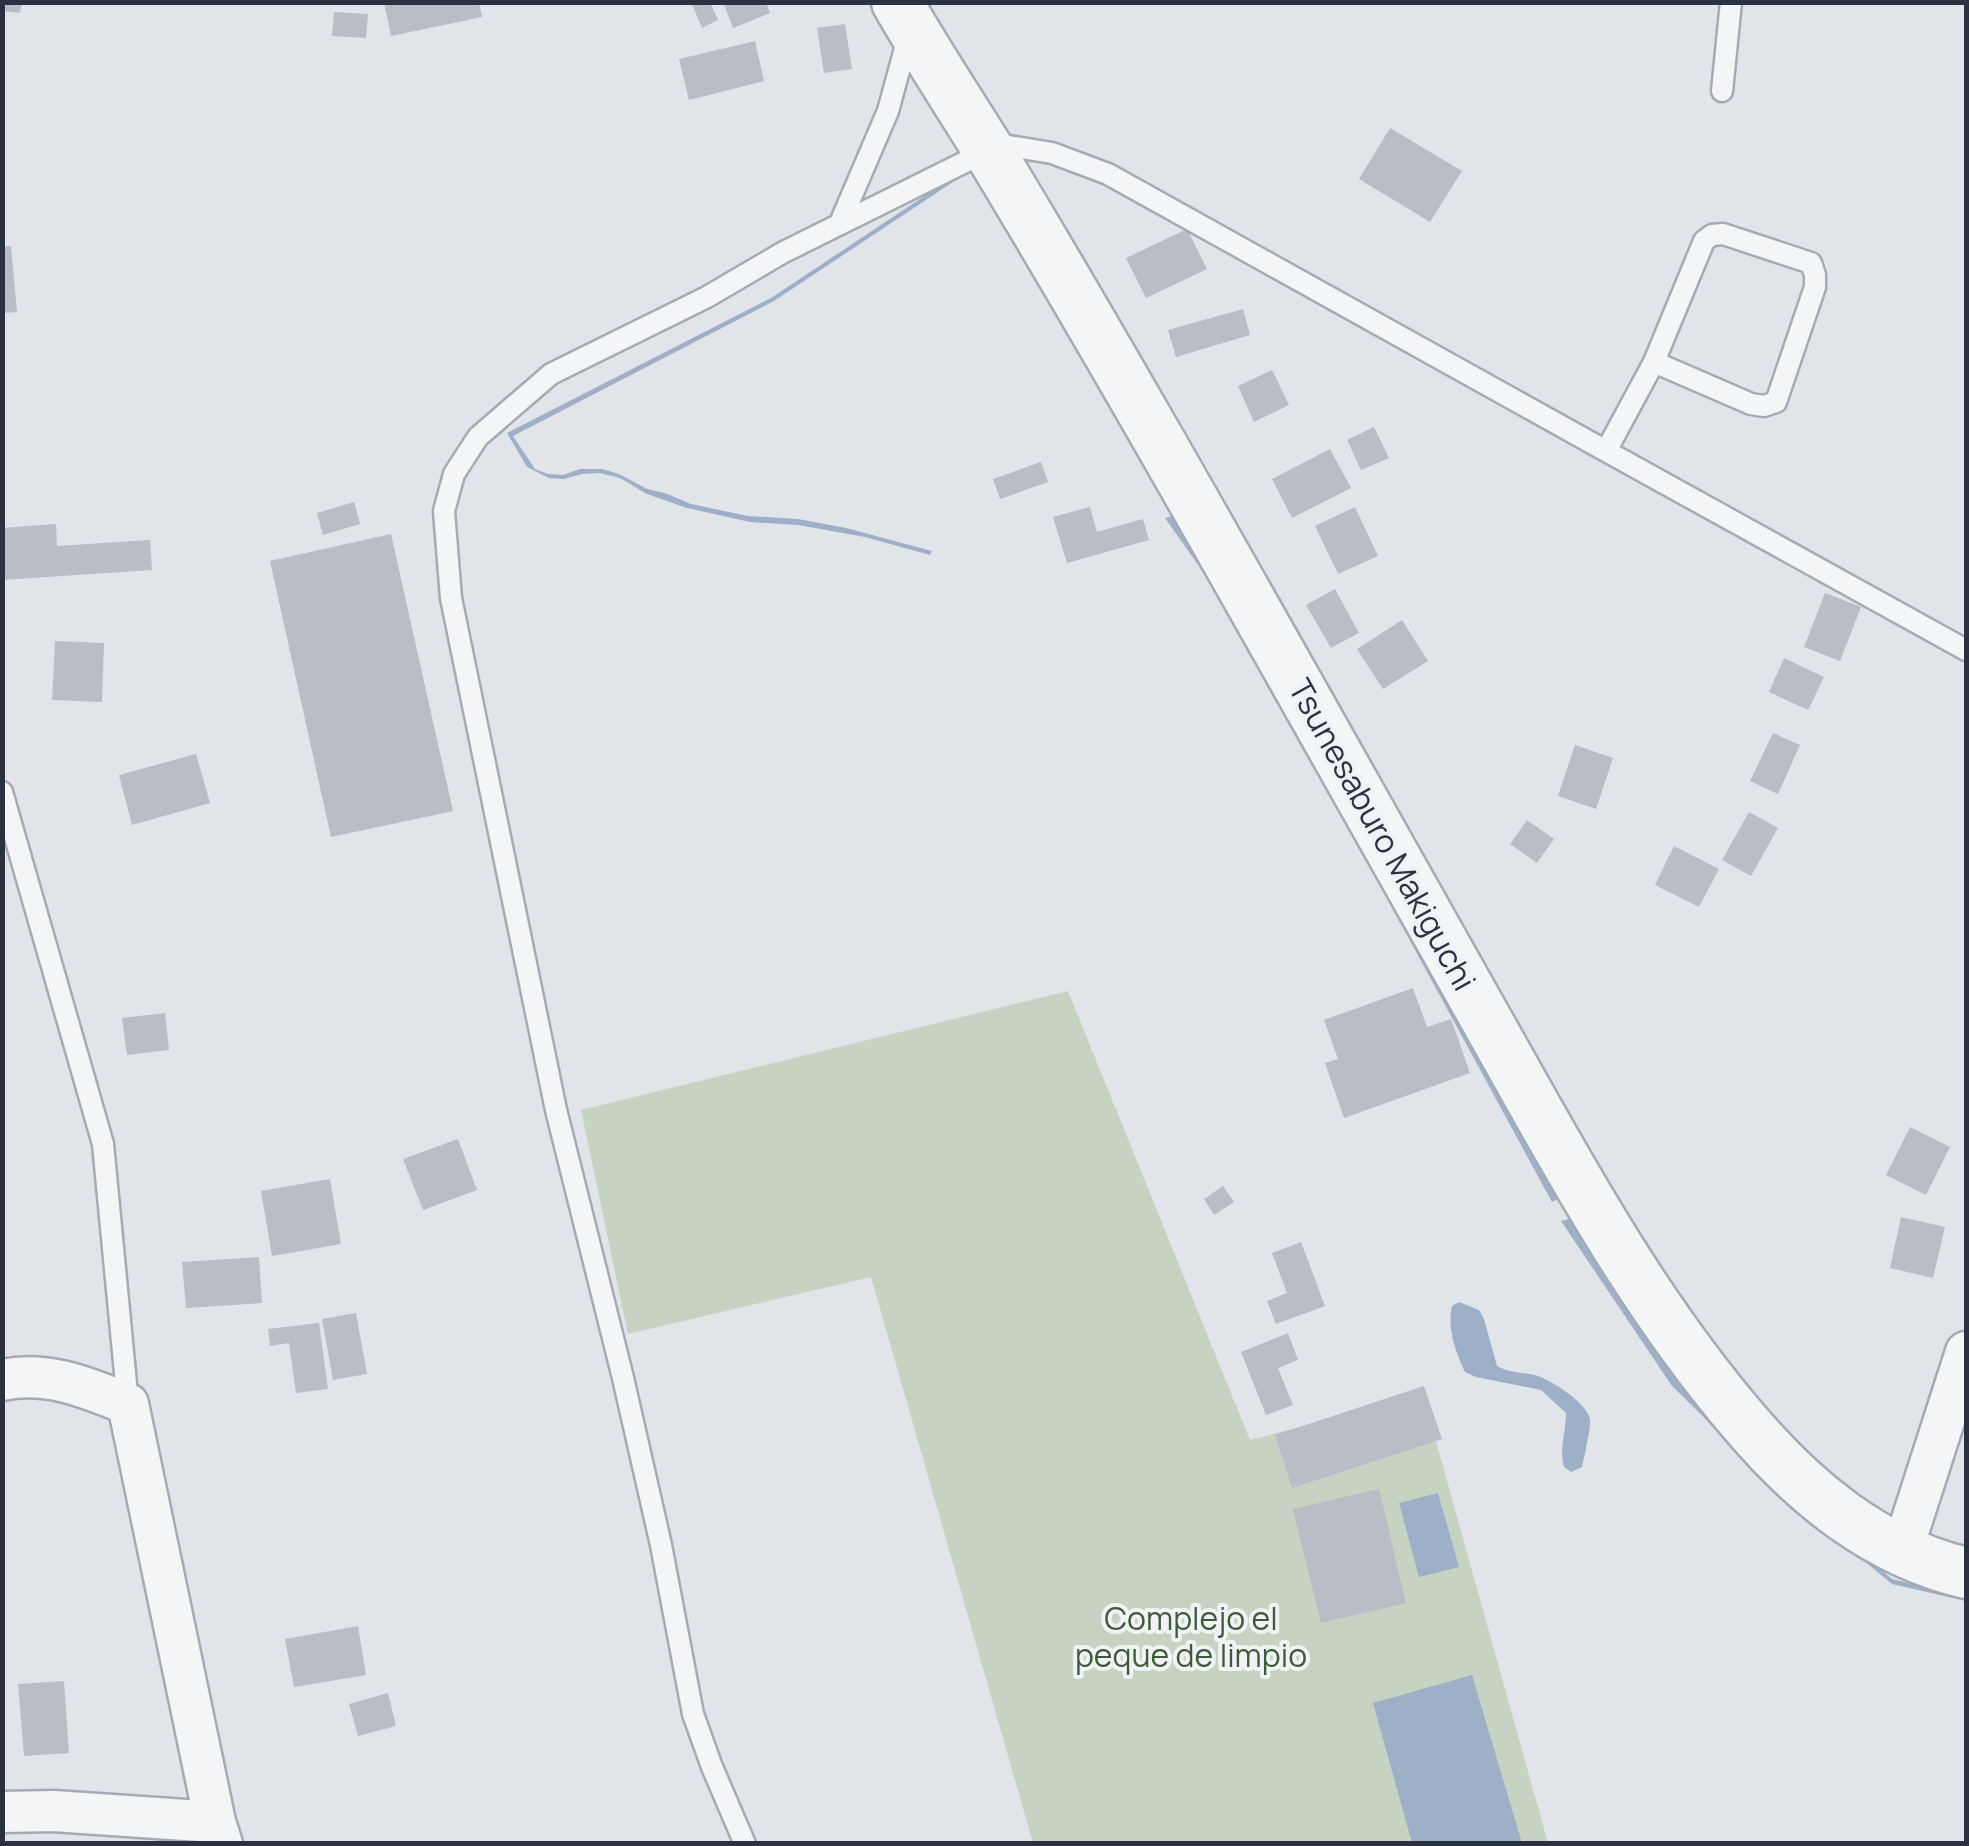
<svg xmlns="http://www.w3.org/2000/svg" width="1969" height="1846" viewBox="0 0 1969 1846" font-family="Manrope,sans-serif">
  <rect width="100%" height="100%" fill="#e1e4e9"/>
  <!-- green -->
  <path fill="#c6d3c2" d="M1068,991L1250,1440L1423,1395L1548,1843H1033L871,1277L628,1334L581,1110Z"/>
  <!-- water -->
  <path fill="#9db0c8" d="M968,167L971,170L774,301L513,436L535,469L548,474L563,475L580,469H602L619,474L647,489L665,493L691,504L748,516L798,519L846,528L932,551L930,555L865,537L798,525L750,522L687,508L647,494L620,478L600,473L582,474L564,479L549,478L527,467L507,433L771,298Z
    M1172,516L1234,609L1558,1199L1552,1202L1232,613L1165,518Z
    M1570,1219L1676,1379L1713,1420L1777,1484L1892,1579L1966,1597V1601L1892,1584L1777,1489L1672,1386L1561,1221Z
    M1459,1302L1479,1310L1484,1319L1497,1366C1509,1373 1522,1372 1535,1375C1550,1379 1589,1404 1590,1420C1591,1427 1584,1458 1582,1467L1571,1472L1564,1467C1559,1449 1566,1432 1566,1413L1541,1390L1476,1377L1465,1372C1455,1351 1447,1328 1452,1306Z
    M1438,1493L1459,1567L1419,1577L1399,1503Z
    M1472,1675L1522,1843H1412L1373,1703Z"/>
  <!-- building -->
  <path fill="#b8bdc6" d="M2,2H22L20,13L2,11Z
    M384,2H479L482,17L391,36Z
    M691,2H710L718,20L702,28Z
    M723,2H766L770,13L733,28Z
    M334,12L368,14L366,38L332,36Z
    M845,24L852,69L824,73L817,28Z
    M755,41L764,81L689,100L679,59Z
    M1390,128L1462,171L1430,222L1359,179Z
    M1187,229L1207,269L1146,298L1126,258Z
    M11,246L17,312L2,313V247Z
    M1243,309L1250,335L1176,357L1168,330Z
    M1272,370L1289,405L1254,422L1238,386Z
    M1374,427L1389,458L1361,470L1347,440Z
    M1330,449L1351,488L1292,518L1272,479Z
    M1041,462L1048,482L1000,499L993,479Z
    M354,502L360,524L323,535L317,513Z
    M1090,507L1097,532L1143,519L1149,540L1067,563L1053,517Z
    M1355,507L1378,556L1338,574L1315,526Z
    M56,524L57,546L150,540L152,570L2,580V528Z
    M391,534L453,811L331,837L270,561Z
    M1335,589L1359,633L1331,648L1306,605Z
    M1825,593L1861,607L1840,661L1804,647Z
    M1402,620L1428,661L1383,689L1357,649Z
    M55,641L104,643L102,702L52,700Z
    M1784,658L1824,677L1808,710L1769,692Z
    M1773,733L1800,745L1778,794L1750,781Z
    M1575,745L1613,758L1596,809L1558,796Z
    M196,754L210,803L132,825L119,775Z
    M1749,812L1778,828L1751,876L1722,860Z
    M1527,820L1554,839L1537,863L1510,844Z
    M1674,846L1719,869L1699,907L1655,885Z
    M1413,988L1427,1027L1451,1019L1470,1073L1344,1118L1325,1063L1338,1059L1324,1020Z
    M165,1013L169,1050L127,1055L122,1018Z
    M1910,1127L1950,1147L1926,1195L1886,1175Z
    M458,1139L477,1190L423,1210L403,1159Z
    M330,1179L341,1244L272,1256L261,1191Z
    M1223,1186L1234,1202L1214,1215L1204,1199Z
    M1901,1217L1945,1227L1933,1278L1890,1268Z
    M1301,1242L1325,1306L1276,1324L1267,1301L1287,1293L1272,1253Z
    M259,1257L262,1303L186,1308L182,1262Z
    M356,1313L367,1374L333,1380L322,1319Z
    M319,1323L328,1389L296,1393L289,1343L270,1346L268,1329Z
    M1288,1333L1298,1360L1278,1368L1293,1405L1266,1415L1241,1352Z
    M1424,1386L1442,1439L1292,1488L1275,1435Z
    M1379,1489L1406,1603L1321,1623L1293,1509Z
    M358,1626L366,1675L294,1687L285,1639Z
    M64,1681L69,1753L24,1756L18,1684Z
    M388,1693L396,1726L358,1736L349,1704Z"/>
  <g fill="none" stroke-linecap="round" stroke-linejoin="round">
    <!-- service casing -->
    <g stroke="#a6abb3" stroke-width="25">
      <path id="service" d="M1722,91L1731,2
        M990,143L1052,153L1108,174L1606,451L1654,362L1704,241L1712,235L1723,234L1811,263L1815,275V287L1776,402L1764,406L1751,404L1654,362
        M840,223L888,111L909,34
        M1606,451L1966,650
        M2,792L103,1144L128,1404
        M745,1844L712,1767L693,1714L661,1545L623,1378L556,1110L451,598L444,511L454,474L478,437L551,374L707,297L782,253L987,151"/>
    </g>
    <!-- minor casing -->
    <g stroke="#a6abb3" stroke-width="45">
      <path id="minor" d="M2,1380C47,1370 88,1388 128,1404L215,1822L222,1844
        M1902,1551L1966,1352
        M2,1812L54,1811L215,1822"/>
    </g>
    <!-- tertiary casing -->
    <g stroke="#a6abb3" stroke-width="55">
      <path id="tertiary" d="M897,2C926,53 958,101 989,151C1119,366 1242,586 1366,806C1418,899 1470,992 1523,1085C1589,1203 1657,1321 1746,1424C1805,1493 1876,1552 1966,1573"/>
    </g>
    <!-- service -->
    <use href="#service" stroke="#f3f5f7" stroke-width="20"/>
    <!-- minor -->
    <use href="#minor" stroke="#f3f5f7" stroke-width="40"/>
    <!-- tertiary -->
    <use href="#tertiary" stroke="#f3f5f7" stroke-width="50"/>
  </g>
  <g text-anchor="middle" stroke-width="8" stroke-linejoin="round" paint-order="stroke">
    <!-- street labels -->
    <g font-size="32" fill="#2a3140" stroke="#f0f3f6">
      <text transform="translate(1382 835) rotate(61)" y="11">Tsunesaburo Makiguchi</text>
    </g>
    <!-- park labels -->
    <g font-size="32" fill="#3d5b37" stroke="#f0f3f6">
      <text x="1191" y="1630">Complejo el<tspan x="1191" dy="37">peque de limpio</tspan></text>
    </g>
  </g>
  <!-- border -->
  <rect width="1969" height="1846" fill="none" stroke="#2a3140" stroke-width="10"/>
</svg>
